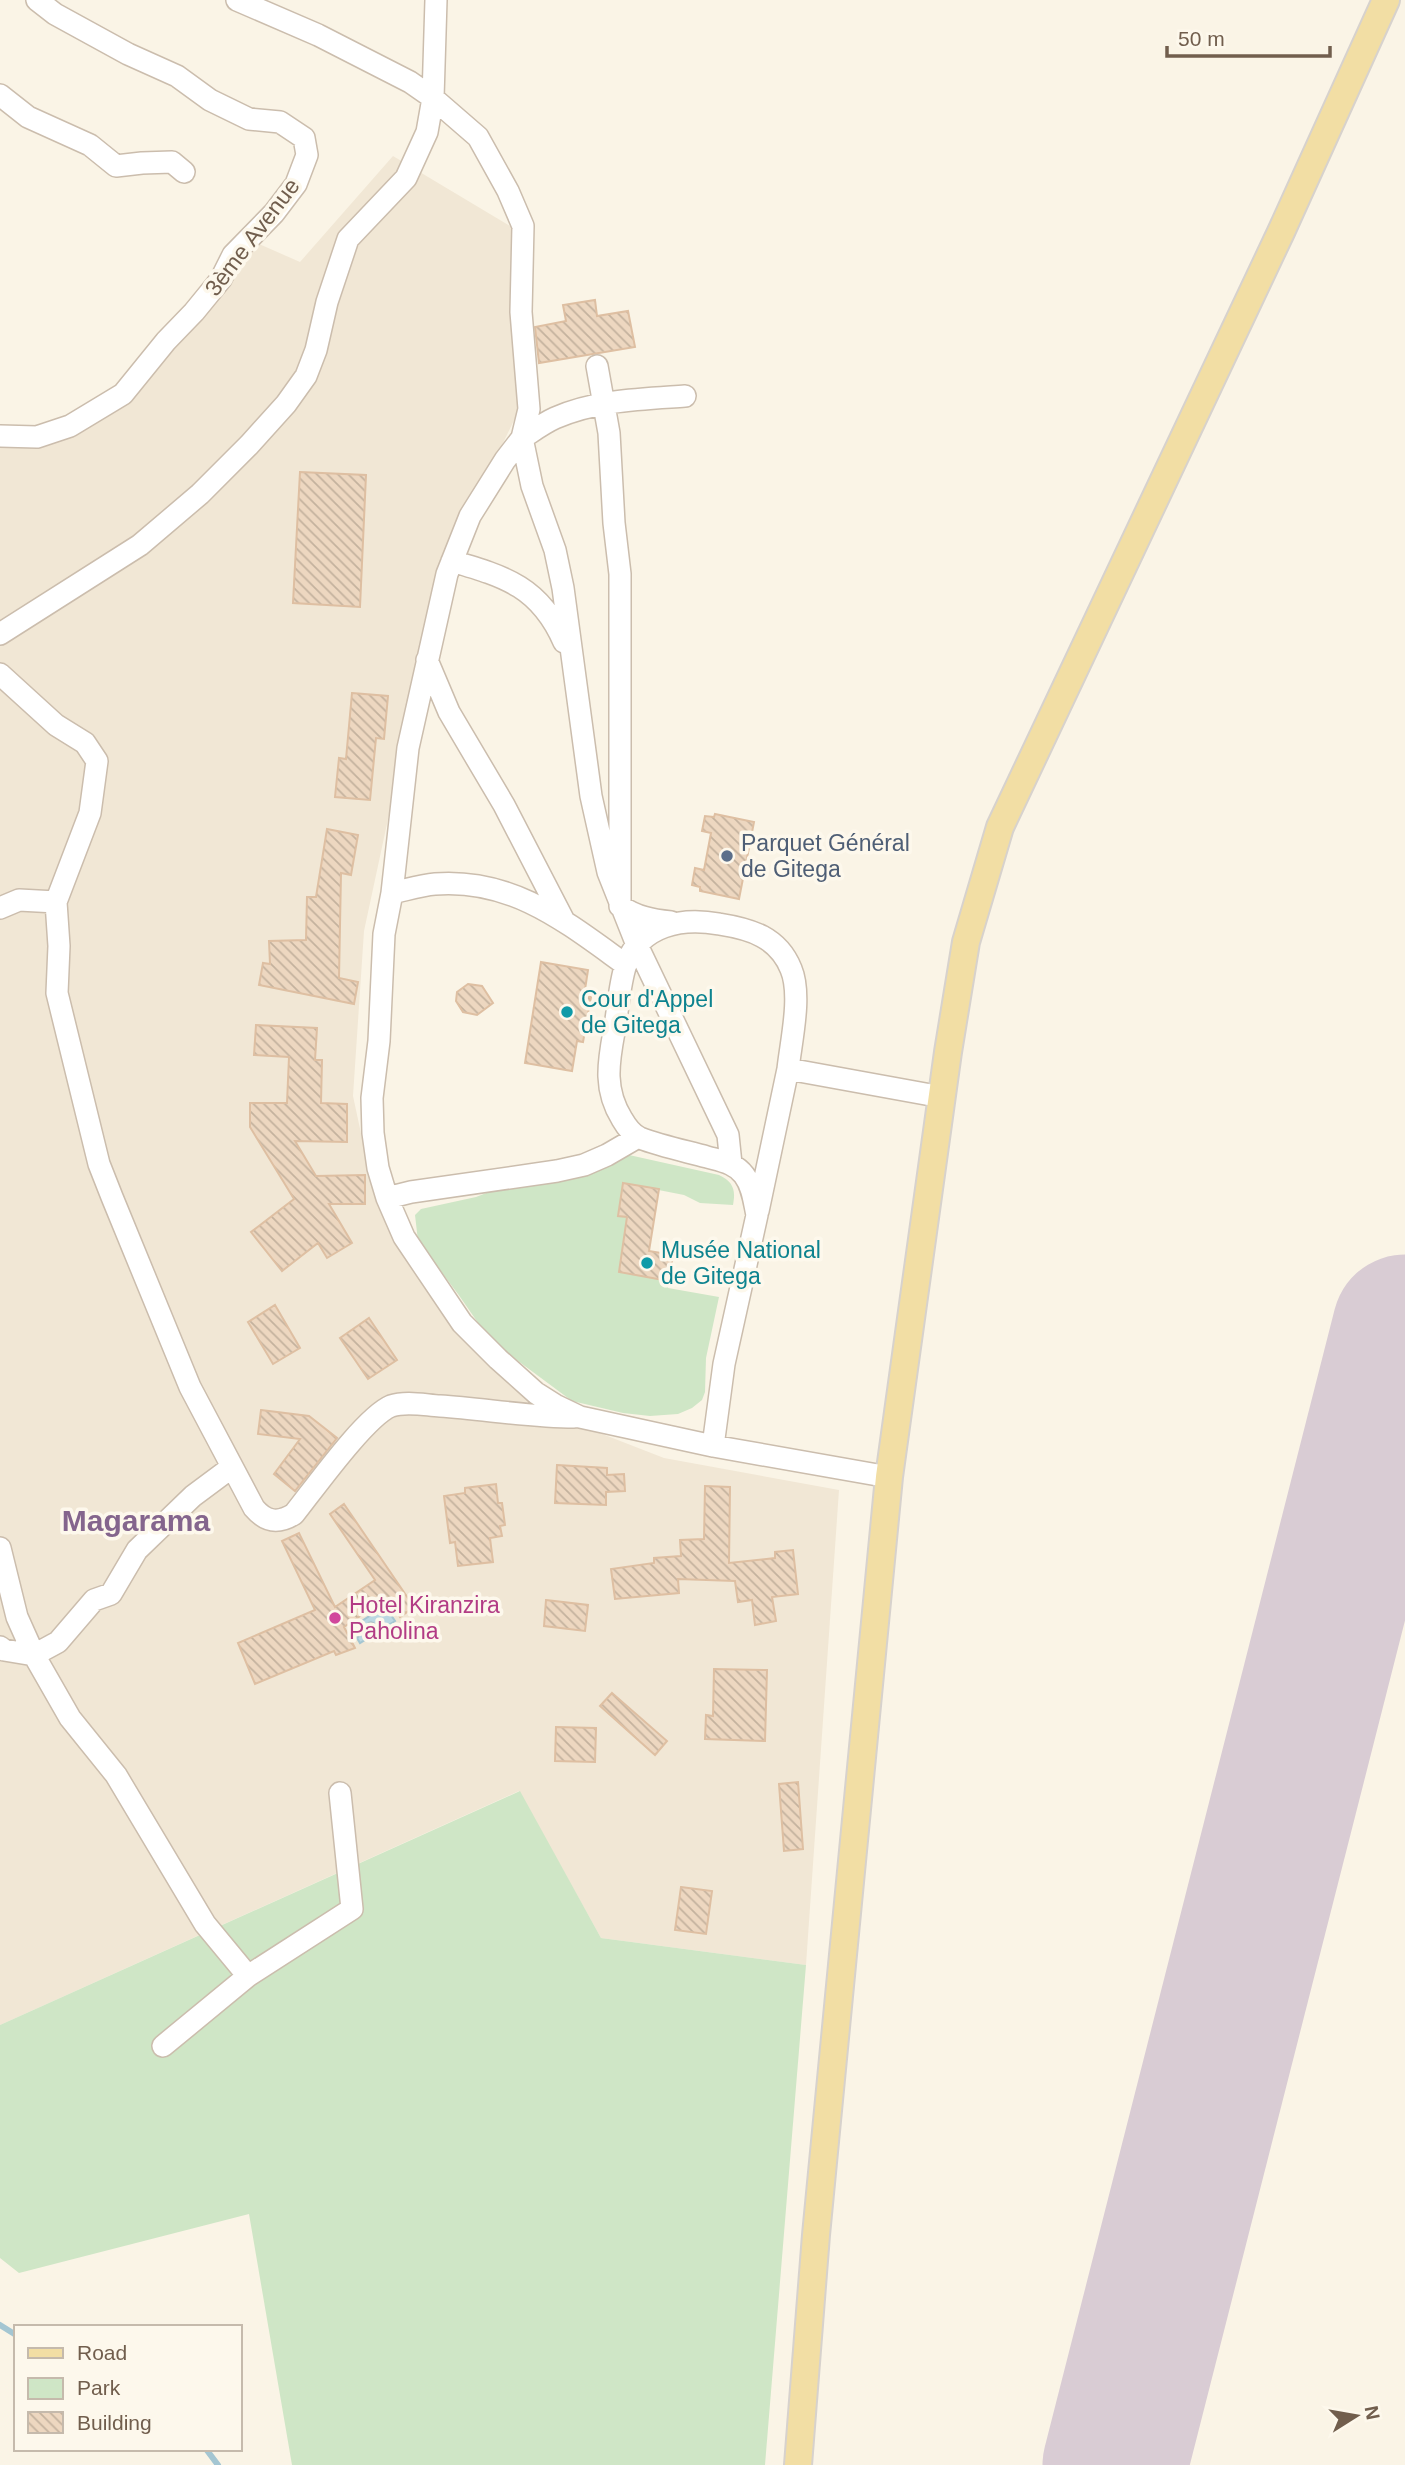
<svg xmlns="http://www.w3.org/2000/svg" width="1405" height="2465" viewBox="0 0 1405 2465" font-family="Arial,sans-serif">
  <defs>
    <pattern id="water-ripples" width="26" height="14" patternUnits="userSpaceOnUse" patternTransform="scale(1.75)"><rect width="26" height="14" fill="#bcd8e2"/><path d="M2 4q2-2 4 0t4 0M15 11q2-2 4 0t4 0" fill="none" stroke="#9db2b9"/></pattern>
    <pattern id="building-back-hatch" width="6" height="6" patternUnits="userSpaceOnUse" patternTransform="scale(1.75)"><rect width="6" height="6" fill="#edd7c0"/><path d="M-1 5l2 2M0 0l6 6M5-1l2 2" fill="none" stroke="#c4b29e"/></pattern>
  </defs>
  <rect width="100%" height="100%" fill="#faf4e6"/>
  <!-- residential -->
  <path fill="#f1e7d5" d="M393,156L530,238L529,389L441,572L364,931L353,1096L374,1194L453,1329L538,1409L664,1458L839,1490L806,1965L601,1938L519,1791L0,2025V442L9,444L113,392L233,255L243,237L300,262Z"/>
  <!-- green -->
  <path fill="#cfe6c6" d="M629,1155L719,1175C733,1182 736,1189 733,1205L700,1203L684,1195L623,1183L618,1215L628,1217L619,1272L669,1281L668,1288L719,1297L706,1358L705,1392L702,1400L692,1408L678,1414L650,1416L623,1413L572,1401L490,1340L458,1294L418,1241L415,1215L421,1209L476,1197L512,1183Z
    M520,1791L601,1938L806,1965L765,2465H292L249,2214L19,2273L0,2258V2025Z"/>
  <!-- water -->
  <path fill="url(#water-ripples)" stroke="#a4c6d2" stroke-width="2" d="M385,1606L395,1621L360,1643L351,1628Z"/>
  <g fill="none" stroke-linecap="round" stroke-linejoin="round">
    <!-- stream -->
    <path stroke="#a4c6d2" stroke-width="6" d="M0,2325L16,2335
      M206,2449L218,2465"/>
    <!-- runway -->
    <path stroke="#d9ccd4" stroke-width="145" d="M1115,2465L1405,1327"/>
  </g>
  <!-- building -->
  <path fill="url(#building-back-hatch)" stroke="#debfa2" stroke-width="2" d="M595,300L597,316L628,311L635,347L539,363L535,327L566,321L563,305Z
    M300,472L366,475L360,607L293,603Z
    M352,693L388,696L384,739L376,738L370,800L335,797L339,758L346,759Z
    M715,814L754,822L739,899L700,891V887L692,885L695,868L704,870L711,833L702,831L705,816L714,817Z
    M327,829L358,835L351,875L341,873L339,978L358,982L354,1004L259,985L263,963L270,964L269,941L306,940L307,897H316Z
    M541,962L588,970L584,996L591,997L583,1042L577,1041L572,1071L525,1063Z
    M468,984L482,986L493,1003L477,1015L463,1012L456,1001L457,992Z
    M256,1025L317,1028L315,1060H322L321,1103L347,1104V1142L295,1141L316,1176L365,1175V1204H329L352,1243L327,1258L318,1243L282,1271L251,1232L294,1199L250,1127V1103H287L289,1057L254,1055Z
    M623,1183L659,1189L649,1251L673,1255L669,1281L619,1272L627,1217L618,1216Z
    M275,1305L300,1348L273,1364L248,1322Z
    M369,1318L397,1360L368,1379L340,1338Z
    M261,1410L309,1416L337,1438L295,1491L274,1474L300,1439L258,1434Z
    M557,1465L607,1468V1475L624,1474L625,1491L606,1492V1505L555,1503Z
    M496,1484L498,1503H502L505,1525L500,1526L502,1536L490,1538L493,1562L458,1566L455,1542L450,1543L444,1496L465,1493V1488Z
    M705,1486L730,1487L729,1563L775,1558V1552L793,1550L798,1594L772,1597L776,1621L755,1625L752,1600L738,1602L735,1581L678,1579L679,1593L615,1599L611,1569L654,1563V1558L681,1556L680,1540L704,1539Z
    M344,1504L414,1607L400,1617L387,1598L344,1627L355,1648L336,1655L334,1651L255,1684L238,1643L315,1610L282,1541L299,1533L335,1607L375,1580L330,1514Z
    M546,1600L588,1605L585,1631L544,1626Z
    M714,1669L767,1670L765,1741L705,1739L706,1715L713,1716Z
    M612,1693L667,1741L655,1755L600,1706Z
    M556,1727L596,1728L595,1762L555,1761Z
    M798,1782L803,1849L784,1851L779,1784Z
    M681,1887L712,1891L706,1934L675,1930Z"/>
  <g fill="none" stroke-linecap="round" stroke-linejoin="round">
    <!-- minor casing -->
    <g stroke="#cbbdad" stroke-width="24">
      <path id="minor" d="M237,0L318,35L410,82L433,98L478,137L508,191L523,226L521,312L529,409L522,438L505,460L470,516L447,574L408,748L392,893L384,934L379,1041L372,1098L373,1133L378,1168L387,1198L404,1237L462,1323L498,1359L536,1393L555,1405L580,1417L713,1446L889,1477
        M0,95L28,117L90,145L116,166L142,163L172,162L184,172
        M597,366L609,433L614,523L620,574V906C637,917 651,920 671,922
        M685,396C641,399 596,400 555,418C544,423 533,431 522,438L532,486L555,550L563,588L591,796L608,872L637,945L728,1135L731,1164
        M0,436L37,437L70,426L123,394L166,341L194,312L221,279L233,255L274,213L296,184L307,155L304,138L280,122L249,119L210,100L177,76L128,54L55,14L37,0
        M452,561C506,577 540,587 564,642
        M0,634L140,545L200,494L249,445L286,404L306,376L316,350L327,302L348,239L406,178L427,132L433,98L436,0
        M427,660L449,712L504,805L563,919
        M0,674L56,725L85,743L97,761L90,813L56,902L59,946L57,993L99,1164L112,1197L190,1387L254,1508C266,1522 278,1524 294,1514C314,1489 365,1417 391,1406C406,1401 424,1405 440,1406C485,1409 529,1417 574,1417
        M392,893C406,890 421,885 435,884C513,878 566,922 626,965
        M0,908L19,900L56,902
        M387,1198L411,1192L557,1171L584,1165L607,1155L638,1137
        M758,1211L788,1069
        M713,1446L724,1364L757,1215C754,1202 753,1187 744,1175C735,1163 721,1161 707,1157C685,1151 661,1146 640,1138C633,1135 626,1126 622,1119C604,1090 608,1064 614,1032C618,1011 619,985 626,964C641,925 682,917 719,924C751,929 778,937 791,969C802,995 791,1041 788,1069L942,1097
        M0,1548L17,1617L34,1655L70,1718L116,1775L205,1924L248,1976
        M0,1647L4,1650L34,1655L58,1642L94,1600L111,1594L137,1550L193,1496L232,1467
        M163,2046L248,1976L352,1909L340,1793"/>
    </g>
    <!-- major casing -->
    <g stroke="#d7d2cd" stroke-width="30">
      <path id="major" d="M798,2465L816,2235L889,1477L948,1052L966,942L1000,827L1281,232L1386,0"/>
    </g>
    <!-- minor -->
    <use href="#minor" stroke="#fff" stroke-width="21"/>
    <!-- major -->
    <use href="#major" stroke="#f2dea4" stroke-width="26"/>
  </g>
  <!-- markers -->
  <circle fill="#5c6f8a" stroke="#fdf8ec" stroke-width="2.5" cx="727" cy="856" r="7"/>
  <g fill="#0f9aa8" stroke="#fdf8ec" stroke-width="2.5">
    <circle cx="567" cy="1012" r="7"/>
    <circle cx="647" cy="1263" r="7"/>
  </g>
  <circle fill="#d1479c" stroke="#fdf8ec" stroke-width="2.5" cx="335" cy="1618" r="7"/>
  <g text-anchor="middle" stroke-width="7" stroke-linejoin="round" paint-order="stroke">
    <!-- street labels -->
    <g font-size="23" fill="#715e4d" stroke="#fdf8ec">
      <text transform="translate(252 237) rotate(-53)" y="8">3ème Avenue</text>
    </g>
    <!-- service labels -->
    <g font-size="23" fill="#4e5e75" stroke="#fdf8ec" text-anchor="start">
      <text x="741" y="851">Parquet Général<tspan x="741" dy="26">de Gitega</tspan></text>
    </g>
    <!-- culture labels -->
    <g font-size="23" fill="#0d838f" stroke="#fdf8ec" text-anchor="start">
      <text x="581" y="1007">Cour d'Appel<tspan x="581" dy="26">de Gitega</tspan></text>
      <text x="661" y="1258">Musée National<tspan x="661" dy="26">de Gitega</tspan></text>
    </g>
    <!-- hotel labels -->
    <g font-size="23" fill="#b23c85" stroke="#fdf8ec" text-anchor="start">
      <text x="349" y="1613">Hotel Kiranzira<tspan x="349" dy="26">Paholina</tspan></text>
    </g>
    <!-- district labels -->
    <g font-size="30" font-weight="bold" fill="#84658d" stroke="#fdf8ec">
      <text x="136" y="1531">Magarama</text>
    </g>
  </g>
  <!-- legend -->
  <rect x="14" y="2325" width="228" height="126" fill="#fdf8ec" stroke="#c5baac" stroke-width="2"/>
  <rect x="28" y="2348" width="35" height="10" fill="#f2dea4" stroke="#c5baac" stroke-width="2"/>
  <text x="77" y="2360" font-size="21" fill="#715e4d">Road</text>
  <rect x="28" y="2378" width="35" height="21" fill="#cfe6c6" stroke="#c5baac" stroke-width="2"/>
  <text x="77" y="2395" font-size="21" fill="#715e4d">Park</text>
  <rect x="28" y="2412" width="35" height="21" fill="url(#building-back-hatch)" stroke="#c5baac" stroke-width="2"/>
  <text x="77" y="2430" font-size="21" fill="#715e4d">Building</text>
  <!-- north arrow -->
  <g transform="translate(1356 2416) rotate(79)" stroke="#fdf8ec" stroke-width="5" paint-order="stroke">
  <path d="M0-5L12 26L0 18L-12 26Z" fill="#715e4d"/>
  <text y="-10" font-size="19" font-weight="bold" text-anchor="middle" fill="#715e4d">N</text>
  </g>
  <!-- scale -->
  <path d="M1167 46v10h163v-10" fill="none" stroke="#715e4d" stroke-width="3.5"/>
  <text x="1178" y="46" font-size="21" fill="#715e4d" stroke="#fdf8ec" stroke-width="5" paint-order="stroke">50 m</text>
</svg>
